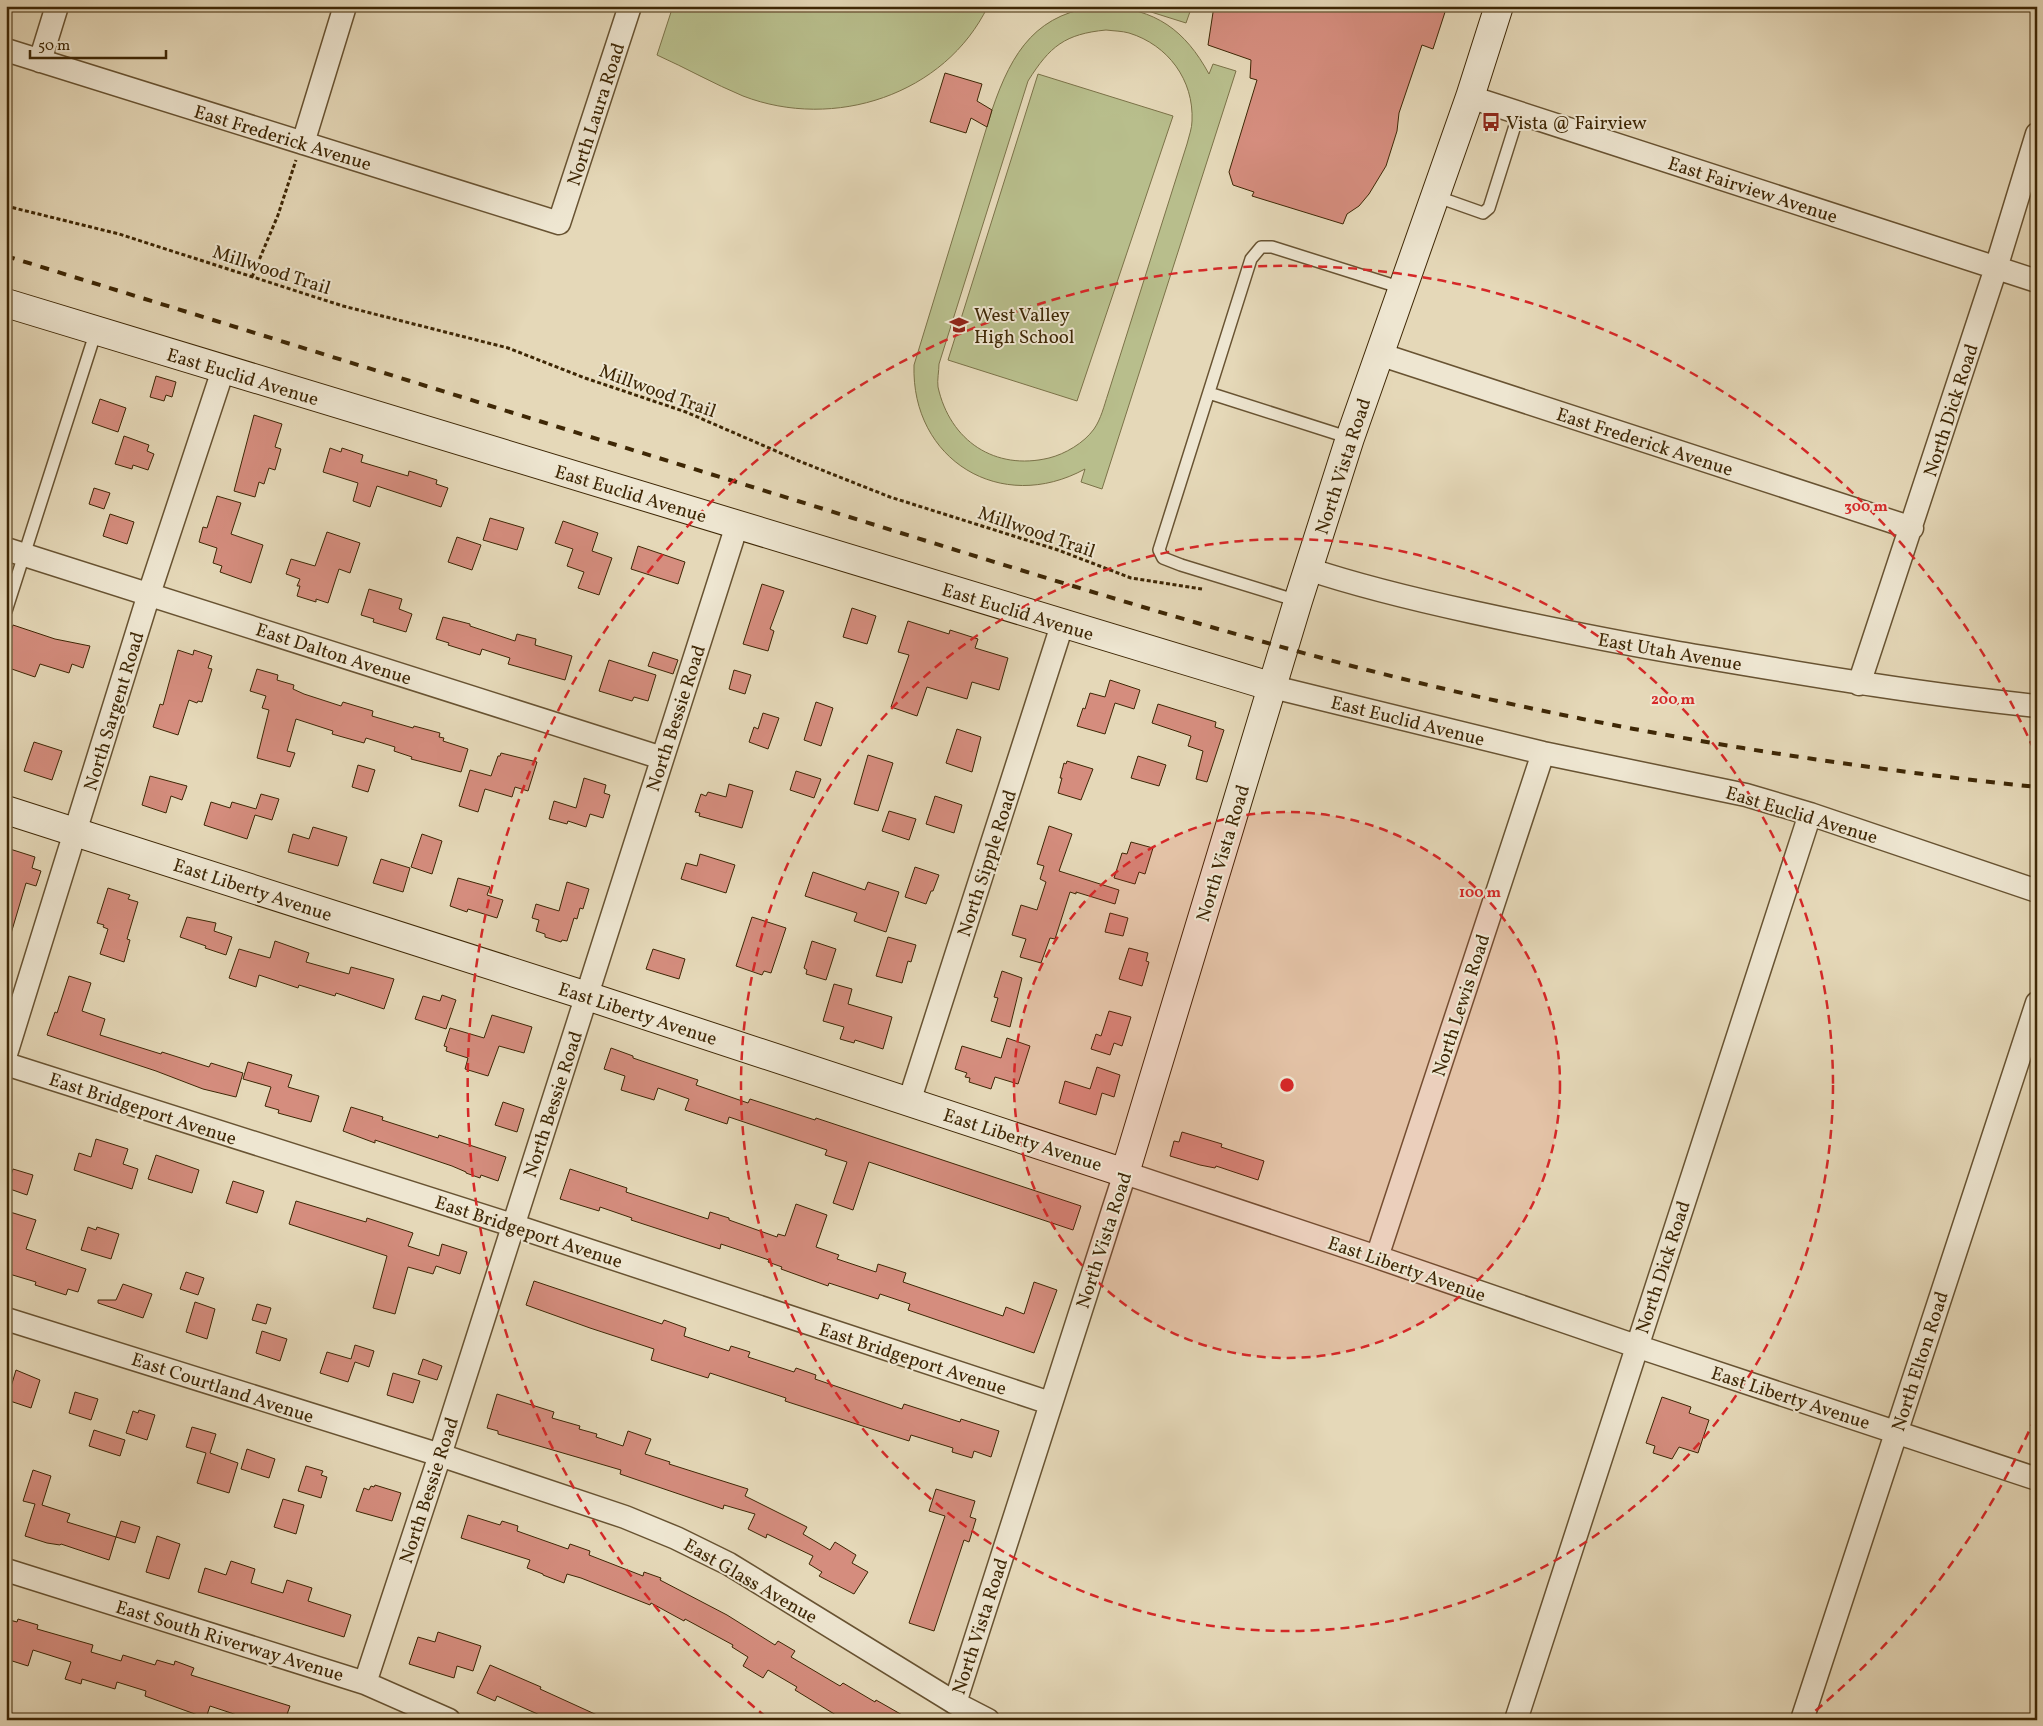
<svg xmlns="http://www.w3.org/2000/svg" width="2043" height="1726" viewBox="0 0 2043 1726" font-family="Vollkorn,serif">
  <rect width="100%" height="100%" fill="#e5d8b8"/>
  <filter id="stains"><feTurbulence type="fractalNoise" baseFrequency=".004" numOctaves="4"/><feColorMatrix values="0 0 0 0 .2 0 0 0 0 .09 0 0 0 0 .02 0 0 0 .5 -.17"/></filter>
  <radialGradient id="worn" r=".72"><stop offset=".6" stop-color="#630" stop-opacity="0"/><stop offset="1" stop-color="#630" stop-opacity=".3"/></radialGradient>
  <!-- green -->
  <path fill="#b8be8c" stroke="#7b7248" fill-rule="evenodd" d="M673,6H988C945,95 834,131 743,96C714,84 686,68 657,55Z
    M1104,6C1156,9 1185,30 1209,74L1213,64L1236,71L1102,489L1081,482L1085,469C1001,515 911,460 914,365L992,110C1012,51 1037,11 1104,6ZM1106,30C1114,31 1122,31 1129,33C1168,45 1194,80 1192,121C1192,128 1189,136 1187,144L1108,394C1104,406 1101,419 1094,429C1084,443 1065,454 1049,458C995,471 950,441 938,387C937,380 939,371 939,364L1028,81C1050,46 1065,34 1106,30Z
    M1132,6H1192L1186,23Z
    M1038,74L1173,116L1077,401L948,360Z"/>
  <!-- building -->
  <path fill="#d58d7e" stroke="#3e2705" d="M1214,6H1447L1433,49L1422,45L1399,113L1397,131L1386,166L1369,194L1359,206L1347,214L1343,224L1252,196L1254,192L1233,185L1229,172L1257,80L1250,78L1251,60L1208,45Z
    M945,73L982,84L977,101L992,110L987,127L971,118L966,133L930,122Z
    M156,376L176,382L172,397L166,395L164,401L150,397Z
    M100,399L126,408L118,432L92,423Z
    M254,415L282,424L275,447L281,449L275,470L269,468L264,484L259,482L255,497L234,491Z
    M124,436L149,445L147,451L154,454L148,470L133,465L132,469L115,464Z
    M330,448L341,452L342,448L363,455L361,462L408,476L409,471L437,480L436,484L448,488L441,507L377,486L370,507L353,501L358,483L323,472Z
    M94,488L110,493L104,509L89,504Z
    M217,496L241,503L231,534L263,545L251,583L220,572L222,566L213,563L217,548L199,542L203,527L207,528Z
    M110,514L134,522L127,544L103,536Z
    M490,518L524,528L517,550L483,540Z
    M563,521L598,533L592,551L612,558L599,595L578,588L584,572L567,566L573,549L555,543Z
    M327,532L360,543L350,573L339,569L328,603L316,599V602L297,596L300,586H297L300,579L286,574L291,559L315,566Z
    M457,537L481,545L472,570L448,562Z
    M638,546L685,562L678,584L631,569Z
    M762,584L784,591L770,629L774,631L768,651L743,644Z
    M369,589L402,599L399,609L412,614L406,632L373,622L374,619L361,615Z
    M852,608L876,616L867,644L843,637Z
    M443,617L470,624V626L515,641L517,634L536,639L535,645L572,656L565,680L508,664L510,658L482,649L480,655L448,645L449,643L436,639Z
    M908,621L949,634L950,630L978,639L975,648L1008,658L999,690L972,682L967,699L927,687L917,716L891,707L909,655L898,652Z
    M13,625L55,639L90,646L83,668L72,664L69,673L40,664L35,677L6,667V646Z
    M178,650L193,655L194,650L212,656L208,668L212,669L202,702L198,701L197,703L189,700L178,735L153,727L160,704L163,705Z
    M653,652L678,660L673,674L648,666Z
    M609,660L656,675L648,701L634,697L632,701L599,691Z
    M257,669L278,675L277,680L294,685L293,689L304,694L341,706L343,702L373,711L372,716L413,728L414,726L440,733L439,737L444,738L443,741L468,749L461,772L411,759L412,757L394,751L395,747L366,738L364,743L332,734L333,731L296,719L287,751L295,753L290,767L257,758L269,710L262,708L266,696L250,691Z
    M734,670L751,675L745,694L729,689Z
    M1110,680L1140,690L1134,709L1115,703L1105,734L1077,726L1083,708L1085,709L1090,693L1105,697Z
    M816,702L833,708L821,746L804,740Z
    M1158,704L1216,722L1215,727L1224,730L1207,782L1196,779L1203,751L1188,746L1191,736L1152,723Z
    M763,713L779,718L768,749L749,742L754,727L758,729Z
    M957,729L981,737L972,772L946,763Z
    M34,742L62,751L52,780L24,771Z
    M501,753L537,762L528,791L515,787L512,797L485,789L478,812L459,806L470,770L491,776L498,756H500Z
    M868,755L893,763L878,811L854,804Z
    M1138,756L1166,765L1159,786L1131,778Z
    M1067,761L1093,769L1081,800L1058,793L1062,778H1060L1064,763L1066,764Z
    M358,765L375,770L368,792L352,787Z
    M796,771L821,779L814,798L790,790Z
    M150,776L187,786L182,800L171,796L166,813L142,805Z
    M584,778L606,785L604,793L610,795L603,818L590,814L586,827L568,821L567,824L549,819L554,801L576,808Z
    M729,784L753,791L742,828L699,816L700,813L695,812L701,794L706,796L708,792L726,797Z
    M261,794L279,799L272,820L255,815L247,839L204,825L211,802L230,808L232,802L256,809Z
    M935,796L962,805L954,833L926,824Z
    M889,811L916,819L909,840L882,831Z
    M1049,826L1072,834L1059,871L1119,890L1115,904L1076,892V894L1070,892L1055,939L1050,938L1041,963L1020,957L1026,939L1012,935L1021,905L1037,910L1046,882L1040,879L1044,866L1037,864Z
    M313,827L347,837L338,866L288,852L293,834L309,839Z
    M422,834L442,841L432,874L411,867Z
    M1131,842L1153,848L1145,874L1139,872L1135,884L1114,878L1122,853L1127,854Z
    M10,849L35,857L32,868L41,871L36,886L26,883L10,937H6V860Z
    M700,854L735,865L726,893L681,879L686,863L697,866Z
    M381,859L410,868L403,892L373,883Z
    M915,867L939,875L933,891H931L926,904L905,897Z
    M813,872L865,890L868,882L899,892L886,932L854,921L857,913L805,896Z
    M458,878L490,887L487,895L503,900L497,918L468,909L467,912L450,906Z
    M567,882L589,889L583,909L580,908L577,919L574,918L567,941L562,940L561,942L545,937V934L536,931L539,920L532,918L536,904L559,911Z
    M108,888L130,895L128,899L138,902L127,939L130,940L124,962L100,954L108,929L103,927L104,925L97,923Z
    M1110,913L1128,918L1123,936L1105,932Z
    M187,917L216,923L214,931L232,937L226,955L205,948L206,946L180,937Z
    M752,917L786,928L771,973L764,971L762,975L736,966Z
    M888,937L916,945L911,962L908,961L902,983L876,976Z
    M275,941L309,953L306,962L349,974L351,967L394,979L384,1009L336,993L335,996L299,985L298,988L259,975L256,987L229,978L239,949L270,958Z
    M812,941L836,949L826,980L806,974L807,970L804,968Z
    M1129,948L1148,953L1146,961L1149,962L1142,986L1119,979Z
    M653,949L685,959L679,979L646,969Z
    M1002,971L1022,978L1010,1027L991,1021L998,998L994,997Z
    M69,976L91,983L82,1011L105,1019L100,1035L161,1054L162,1052L209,1067L211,1063L243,1073L236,1097L203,1089L156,1071L47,1035L55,1012L57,1013Z
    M834,984L852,989L848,1004L892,1017L883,1049L855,1040L854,1043L840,1039L844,1027L823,1021Z
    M442,995L456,1000L446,1029L415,1019L423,996L440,1001Z
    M1109,1011L1131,1017L1122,1046L1114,1043L1110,1055L1091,1049L1096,1034L1101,1036Z
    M492,1015L532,1027L524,1053L499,1046L488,1076L465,1069L468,1058L446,1051L447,1047L444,1046L450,1028L484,1038Z
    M1007,1038L1030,1046L1018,1084L995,1077L991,1089L969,1082L970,1078L965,1077L967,1073L955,1069L962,1046L1001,1058Z
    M611,1048L633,1056V1058L698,1080L696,1085L748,1103L750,1099L815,1120L816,1118L1081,1206L1073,1230L869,1162L853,1210L833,1203L847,1162L825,1155L827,1150L729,1117L727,1124L685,1110L689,1099L658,1088L654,1100L621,1090L625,1076L604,1069Z
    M248,1062L292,1075L288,1087L319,1096L311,1122L278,1113L279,1110L265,1106L271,1087L243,1079Z
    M1097,1067L1120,1075L1114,1097L1102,1093L1096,1115L1059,1103L1065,1081L1090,1089Z
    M503,1102L524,1109L517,1132L495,1125Z
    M351,1107L383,1117L382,1120L438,1138L439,1135L506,1157L498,1181L481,1175L480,1178L466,1173V1172L452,1166L375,1140V1143L343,1131Z
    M1182,1132L1222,1144L1221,1147L1264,1161L1258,1180L1216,1166L1215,1168L1200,1165L1170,1156L1174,1141L1179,1142Z
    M96,1139L128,1149L123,1164L138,1169L132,1189L74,1170L79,1153L91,1157Z
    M156,1155L199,1170L192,1193L148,1179Z
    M13,1169L33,1175L27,1195L7,1188Z
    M570,1169L627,1188L626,1192L708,1219L710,1212L729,1218V1220L777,1237L778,1234L785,1236L796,1204L827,1215L816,1247L839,1255L837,1259L876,1272L878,1264L906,1273L903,1282L1003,1316L1006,1307L1024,1314L1034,1282L1057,1290L1034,1353L908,1310L910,1304L880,1294L878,1299L829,1283L828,1286L781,1269L782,1267L768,1262L769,1260L721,1244L720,1249L631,1220L632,1218L600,1207L599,1211L560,1199Z
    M233,1181L264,1191L257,1213L226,1203Z
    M296,1201L366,1222L367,1218L413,1233L408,1246L439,1256L442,1244L467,1252L460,1274L436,1266L433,1274L408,1267L395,1314L373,1308L387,1256L289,1224Z
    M10,1212L36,1220L26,1249L86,1269L78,1292L68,1289L66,1295L35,1285L36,1282L6,1273V1223Z
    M88,1227L96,1230L97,1227L119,1234L111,1259L81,1250Z
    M186,1272L204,1278L198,1295L180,1289Z
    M534,1281L662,1324L664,1320L686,1328L684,1336L729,1351L731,1346L750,1352L748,1357L794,1372L796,1368L816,1375L815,1379L902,1409L904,1404L960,1422L961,1419L999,1431L991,1457L974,1451L972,1458L952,1452L953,1448L911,1435L909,1441L785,1401L786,1398L710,1373L708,1378L651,1360L654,1349L590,1328L526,1305Z
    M123,1284L152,1294L143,1318L98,1303V1300H116Z
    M195,1302L215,1309L207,1339L186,1332Z
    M257,1304L271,1308L266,1324L252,1320Z
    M262,1331L287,1339L280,1361L256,1353Z
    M355,1345L374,1351L369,1367L355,1362L348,1382L320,1373L327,1352L351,1359Z
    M423,1359L442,1366L437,1380L418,1374Z
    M16,1370L40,1380L31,1408L7,1400Z
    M393,1373L420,1381L413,1403L387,1395Z
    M75,1392L98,1399L91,1420L69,1413Z
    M497,1394L554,1412L552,1418L580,1426L579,1429L597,1434L596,1437L623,1446L628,1431L651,1439L645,1454L670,1462L669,1464L748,1489L745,1496L807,1527L803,1534L830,1550L835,1542L856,1555L852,1563L868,1572L854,1594L819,1576L822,1572L809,1564L813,1556L767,1534L766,1538L748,1529L755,1514L724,1505L723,1509L620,1474L621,1470L498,1434V1431L487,1428Z
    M1662,1397L1691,1407L1689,1413L1709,1420L1698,1453L1679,1447L1672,1459L1653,1453L1655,1446L1646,1443Z
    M139,1410L155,1415L147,1440L126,1433L133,1411L138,1413Z
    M192,1427L216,1434L210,1453L238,1463L229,1493L197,1483L206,1453L186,1447Z
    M94,1430L125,1440L120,1456L89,1446Z
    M247,1449L275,1459L269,1478L241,1469Z
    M306,1466L323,1471L321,1475L327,1477L321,1498L298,1491Z
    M33,1470L51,1476L42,1505L70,1514L67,1522L116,1537L109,1560L61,1544L60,1545L47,1543L25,1536L35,1504L23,1501Z
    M375,1485L401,1493L392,1521L356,1511L364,1488L369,1490L371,1486L374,1487Z
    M936,1489L975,1501L970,1517L976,1519L969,1542L964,1540L934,1631L909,1623L945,1516L929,1511Z
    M283,1499L304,1505L296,1534L274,1527Z
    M468,1515L500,1525L502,1521L518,1526L517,1531L568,1549L570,1544L590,1551L589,1555L643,1576L644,1572L661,1578L660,1580L727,1615L775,1645L778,1641L795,1651L791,1657L840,1686L843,1683L875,1702L876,1700L911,1720H844L795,1690L797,1687L768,1670L763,1678L743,1666L748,1657L732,1647L733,1645L685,1619L684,1621L651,1603L650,1605L581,1578L567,1574L564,1583L543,1575V1574L527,1568L530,1560L461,1538Z
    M121,1521L140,1527L135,1543L116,1537Z
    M157,1536L180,1544L169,1579L146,1572Z
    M231,1561L255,1569L251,1583L283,1593L287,1580L312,1588L308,1601L351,1615L344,1637L198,1592L205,1568L226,1575Z
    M6,1619L17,1622L18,1619L38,1625L37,1629L93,1645L91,1652L121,1661L123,1655L155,1665L157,1660L174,1665L175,1661L194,1668L191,1675L290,1706L285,1720H252L210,1706L206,1718L145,1696L146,1691L117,1682L115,1689L82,1679L81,1684L65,1679L71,1662L33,1650L28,1666L6,1659Z
    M438,1632L481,1646L473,1671L457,1666L454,1678L409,1664L418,1637L435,1642Z
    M490,1665L541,1687L540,1689L608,1720H551L497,1696L495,1701L477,1693Z"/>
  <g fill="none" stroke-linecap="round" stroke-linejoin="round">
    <!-- lane casing -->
    <g stroke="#685332" stroke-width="14">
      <path id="lane" d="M1435,196L1483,213L1489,208L1519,113
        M1209,393L1350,438
        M1298,601L1181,565L1163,558L1159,550L1251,259L1261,247H1272L1402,288
        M6,611L96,331"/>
    </g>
    <!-- street casing -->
    <g stroke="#685332" stroke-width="25">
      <path id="street" d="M6,50L559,223L630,6
        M40,61L57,6
        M1470,97L2037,281
        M303,143L345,6
        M1379,354L1912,528
        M6,549L662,758
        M1308,569C1362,587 1417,600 1472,612C1541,627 1610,641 1679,653C1798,673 1917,694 2037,706
        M1859,684L1996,268L2037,134
        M1273,687L1543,753L1746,795L1810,814L2037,891
        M6,1054L149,594L223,370
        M6,1064L512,1225L1050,1403
        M909,1102L1062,625
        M1377,1257L1543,753
        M6,1319L440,1455L625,1517L676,1538L729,1564L955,1703L988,1720
        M6,1570L365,1683L449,1720
        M365,1683L440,1455L737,525
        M955,1703L1125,1173L1377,1257L1636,1346L2037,1479
        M1516,1720L1810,814
        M1802,1720L2037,1003"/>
    </g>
    <!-- secondary casing -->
    <g stroke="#3e2705" stroke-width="30">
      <path id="secondary" d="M6,303L1273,687
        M6,810L587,996L1125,1173L1298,601L1350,438L1470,97L1499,6"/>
    </g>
    <!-- path -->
    <path stroke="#3e2705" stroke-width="3" stroke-dasharray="4 2.5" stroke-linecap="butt" d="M6,206L119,234L343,306L508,348L585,378L686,412L799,461L890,497L1058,550L1131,578L1202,589
      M252,277L278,215L296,160"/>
    <!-- lane -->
    <use href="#lane" stroke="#eee6d1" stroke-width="11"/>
    <!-- street -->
    <use href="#street" stroke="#eee6d1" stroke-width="22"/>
    <!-- secondary -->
    <use href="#secondary" stroke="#eee6d1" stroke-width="28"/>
    <!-- rail -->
    <path stroke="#3e2705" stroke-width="4" stroke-dasharray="9 9" stroke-linecap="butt" d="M6,256C275,339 545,423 814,506C972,555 1130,605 1289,649C1533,717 1785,761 2037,787"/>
  </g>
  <!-- distance rings -->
  <circle cx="1287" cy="1085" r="273" fill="#d62828" fill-opacity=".12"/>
  <g fill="none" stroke="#d62828" stroke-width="2.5" stroke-dasharray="9 6">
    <circle cx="1287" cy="1085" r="273"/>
    <circle cx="1287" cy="1085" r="546"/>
    <path d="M2035 1418A819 819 0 0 1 1808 1717M766 1717A819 819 0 1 1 2035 752"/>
  </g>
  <!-- icons -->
  <defs>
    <g id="bus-bare" transform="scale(1.5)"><path d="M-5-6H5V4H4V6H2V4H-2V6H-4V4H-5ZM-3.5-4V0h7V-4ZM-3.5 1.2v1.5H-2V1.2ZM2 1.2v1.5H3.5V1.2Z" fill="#8f2418" stroke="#eee6d1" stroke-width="2.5" paint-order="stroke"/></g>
    <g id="school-bare" transform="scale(1.5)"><path d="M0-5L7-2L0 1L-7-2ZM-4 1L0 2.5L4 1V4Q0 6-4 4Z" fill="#8f2418" stroke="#eee6d1" stroke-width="2.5" paint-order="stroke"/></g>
  </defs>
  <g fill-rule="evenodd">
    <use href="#bus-bare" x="1491" y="122"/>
    <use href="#school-bare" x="959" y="325"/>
  </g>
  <g text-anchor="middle" stroke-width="4" stroke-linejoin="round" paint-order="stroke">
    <!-- street labels -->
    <g font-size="19" fill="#3e2705" stroke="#eee6d1">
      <text transform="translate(595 114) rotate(-72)" y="7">North Laura Road</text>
      <text transform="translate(283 137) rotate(17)" y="7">East Frederick Avenue</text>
      <text transform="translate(1753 189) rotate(18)" y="7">East Fairview Avenue</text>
      <text transform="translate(272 269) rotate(18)" y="7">Millwood Trail</text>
      <text transform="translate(243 376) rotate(17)" y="7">East Euclid Avenue</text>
      <text transform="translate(658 390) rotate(20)" y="7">Millwood Trail</text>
      <text transform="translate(1950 410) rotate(-72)" y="7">North Dick Road</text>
      <text transform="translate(1645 441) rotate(18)" y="7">East Frederick Avenue</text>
      <text transform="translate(1342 466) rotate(-72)" y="7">North Vista Road</text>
      <text transform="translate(631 493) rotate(17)" y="7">East Euclid Avenue</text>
      <text transform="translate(1037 531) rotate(19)" y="7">Millwood Trail</text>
      <text transform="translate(1018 611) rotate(17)" y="7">East Euclid Avenue</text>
      <text transform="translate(1670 651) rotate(10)" y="7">East Utah Avenue</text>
      <text transform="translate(334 653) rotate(18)" y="7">East Dalton Avenue</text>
      <text transform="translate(113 711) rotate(-73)" y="7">North Sargent Road</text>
      <text transform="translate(675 718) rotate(-72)" y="7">North Bessie Road</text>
      <text transform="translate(1408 720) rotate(14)" y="7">East Euclid Avenue</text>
      <text transform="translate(1802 814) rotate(17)" y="7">East Euclid Avenue</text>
      <text transform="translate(1222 853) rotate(-73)" y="7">North Vista Road</text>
      <text transform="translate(986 863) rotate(-72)" y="7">North Sipple Road</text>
      <text transform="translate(253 889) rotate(18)" y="7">East Liberty Avenue</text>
      <text transform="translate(1460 1005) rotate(-72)" y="7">North Lewis Road</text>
      <text transform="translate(638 1013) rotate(18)" y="7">East Liberty Avenue</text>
      <text transform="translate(552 1104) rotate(-72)" y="7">North Bessie Road</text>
      <text transform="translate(143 1108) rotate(18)" y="7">East Bridgeport Avenue</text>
      <text transform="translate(1023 1139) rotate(18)" y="7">East Liberty Avenue</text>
      <text transform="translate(529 1231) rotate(18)" y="7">East Bridgeport Avenue</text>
      <text transform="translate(1103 1240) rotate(-72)" y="7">North Vista Road</text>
      <text transform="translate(1662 1267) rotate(-72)" y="7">North Dick Road</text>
      <text transform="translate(1407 1268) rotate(19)" y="7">East Liberty Avenue</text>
      <text transform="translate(913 1358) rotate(18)" y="7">East Bridgeport Avenue</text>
      <text transform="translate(1919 1361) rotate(-72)" y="7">North Elton Road</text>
      <text transform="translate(223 1387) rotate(18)" y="7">East Courtland Avenue</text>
      <text transform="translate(1791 1397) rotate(18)" y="7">East Liberty Avenue</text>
      <text transform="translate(428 1490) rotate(-72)" y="7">North Bessie Road</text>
      <text transform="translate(751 1580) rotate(30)" y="7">East Glass Avenue</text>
      <text transform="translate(979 1626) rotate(-72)" y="7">North Vista Road</text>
      <text transform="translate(230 1640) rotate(17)" y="7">East South Riverway Avenue</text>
    </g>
    <!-- poi labels -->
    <g font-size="19" fill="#3e2705" stroke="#eee6d1" text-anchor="start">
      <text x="1506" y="129">Vista @ Fairview</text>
      <text x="974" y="321">West Valley<tspan x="974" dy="22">High School</tspan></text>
    </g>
  </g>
  <circle cx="1287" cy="1085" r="8" fill="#d62828" stroke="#eee6d1" stroke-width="2.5"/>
  <g font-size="15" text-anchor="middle" font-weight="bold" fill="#d62828" stroke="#eee6d1" stroke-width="4" stroke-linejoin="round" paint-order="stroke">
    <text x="1866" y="511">300 m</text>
    <text x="1673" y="704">200 m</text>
    <text x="1480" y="897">100 m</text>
  </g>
  <!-- margin -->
  <rect width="2043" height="1726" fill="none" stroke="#e5d8b8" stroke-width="25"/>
  <rect x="8" y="8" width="2028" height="1711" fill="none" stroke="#3e2705" stroke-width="2.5"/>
  <rect x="12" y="12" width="2018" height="1701" fill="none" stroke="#3e2705"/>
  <!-- scale -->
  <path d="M30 50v8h136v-8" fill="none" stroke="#3e2705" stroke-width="2.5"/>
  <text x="38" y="50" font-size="15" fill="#3e2705" stroke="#eee6d1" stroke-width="4" paint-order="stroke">50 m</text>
  <rect width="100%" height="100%" filter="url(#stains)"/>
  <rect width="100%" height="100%" fill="url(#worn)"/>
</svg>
